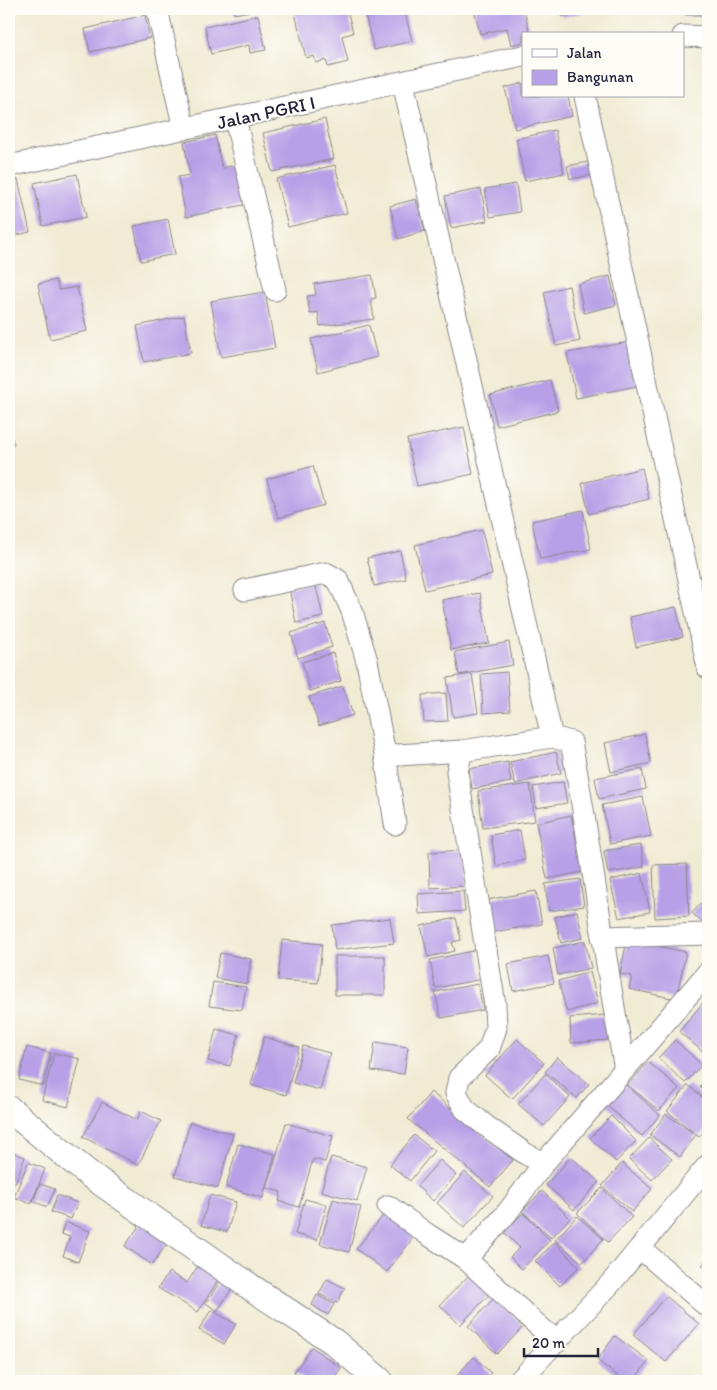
<svg xmlns="http://www.w3.org/2000/svg" width="717" height="1390" viewBox="0 0 717 1390" font-family="Itim,sans-serif">
  <rect width="100%" height="100%" fill="#fdfcf7"/>
  <filter id="ink" filterUnits="userSpaceOnUse"><feTurbulence type="fractalNoise" baseFrequency=".02" numOctaves="2"/><feDisplacementMap in="SourceGraphic" scale="10" xChannelSelector="R" yChannelSelector="G"/><feConvolveMatrix kernelMatrix="1 2 1 2 8 2 1 2 1" color-interpolation-filters="sRGB"/></filter>
  <filter id="wash" filterUnits="userSpaceOnUse"><feTurbulence type="fractalNoise" baseFrequency=".0096" numOctaves="4" result="noise"/><feDisplacementMap in="SourceGraphic" scale="20" xChannelSelector="R" yChannelSelector="G"/><feGaussianBlur stdDeviation="1.12" result="paint"/><feColorMatrix in="noise" values="0 0 0 0 0 0 0 0 0 0 0 0 0 0 0 0 0 1.4 0 .05"/><feComposite in="paint" operator="in"/></filter>
  <g filter="url(#wash)">
    <rect width="100%" height="100%" fill="#f0ebd3"/>
    <g id="blocks">
      <!-- building -->
      <path fill="#b7a0e7" d="M233,9H256V10L234,14Z
        M294,9H304V11L316,9H347L353,33L342,36L348,62L328,67L326,60L316,63L314,56L306,58Z
        M391,9H404L412,41L374,50L365,15Z
        M474,9H524L530,34H523V42L511,45L507,28L480,34Z
        M560,9H594V10L562,17Z
        M685,9H708V15H685Z
        M145,15L150,38L90,52L85,29Z
        M258,15L266,50L250,53L249,45L211,54L205,27Z
        M523,83V96H568L572,116L515,129L505,88Z
        M325,119L334,159L272,172L263,133Z
        M555,130L564,173L525,181L516,139Z
        M215,135L222,168L239,164L248,204L186,217L178,177L190,175L184,142Z
        M589,162L592,175L570,179L567,166Z
        M335,165L347,213L288,227L276,179Z
        M77,174L86,217L43,226L34,183Z
        M18,179L30,232L9,237V181Z
        M516,184L520,212L490,217L485,189Z
        M481,189L487,221L451,228L445,196Z
        M416,199L425,231L398,239L390,206Z
        M168,219L175,254L141,261L134,226Z
        M372,275L376,298L371,299L374,319L320,326L318,312L310,314L307,296L316,295L314,284Z
        M610,276L616,305L584,313L578,284Z
        M56,280L59,290L77,287L87,331L50,339L38,284Z
        M569,286L580,341L556,346L544,292Z
        M265,292L275,348L221,357L211,301Z
        M184,316L191,353L144,362L137,326Z
        M369,325L377,357L318,372L311,339Z
        M628,342L637,386L576,398L567,353Z
        M550,380L558,411L497,426L490,395Z
        M464,427L473,474L417,486L407,439Z
        M9,430L14,444L9,446Z
        M313,466L324,505L278,518L267,479Z
        M642,468L649,499L589,514L582,483Z
        M583,510L591,549L540,559L532,521Z
        M482,530L492,575L425,590L415,545Z
        M400,551L406,579L374,586L367,558Z
        M315,582L323,617L296,623L289,588Z
        M480,593L489,643L451,650L442,600Z
        M676,607L683,637L636,647L630,617Z
        M325,623L332,647L298,658L291,633Z
        M509,642L513,665L459,675L455,652Z
        M333,653L341,681L310,691L302,662Z
        M507,672L510,711L483,713L481,674Z
        M472,674L478,713L453,717L447,678Z
        M343,686L353,715L319,726L309,697Z
        M446,693L448,721L424,722L422,695Z
        M645,734L651,763L611,772L605,743Z
        M556,752L561,773L515,784L510,762Z
        M508,762L511,782L472,789L469,769Z
        M642,769L646,789L599,799L595,778Z
        M563,782L567,803L536,808L533,787Z
        M530,784L535,821L483,828L478,791Z
        M643,797L651,836L610,844L602,805Z
        M571,815L583,872L547,879L536,823Z
        M520,830L525,860L496,866L491,835Z
        M641,845L644,867L608,873L604,851Z
        M466,850L467,886L430,888L429,852Z
        M687,864L689,916L655,918L653,865Z
        M642,873L650,912L619,918L610,880Z
        M580,879L584,906L549,911L545,884Z
        M463,891L465,911L419,914L418,894Z
        M536,891L542,924L493,932L487,900Z
        M708,896V922L705,925L692,913Z
        M577,911L583,938L561,943L555,917Z
        M390,918L394,943L335,950L332,925Z
        M456,918L461,940L452,942L455,951L428,957L421,926Z
        M282,940L322,944L318,983L278,980Z
        M627,940L686,952L676,999L629,989L632,976L620,974Z
        M585,941L591,968L558,975L553,948Z
        M477,950L483,979L435,988L430,960Z
        M220,953L251,959L247,984L215,978Z
        M335,956H385V995H335Z
        M548,956L554,983L513,991L508,964Z
        M590,972L598,1003L567,1012L558,981Z
        M213,982L246,987L242,1010L209,1006Z
        M478,984L483,1010L441,1018L435,992Z
        M708,996V1056L679,1032Z
        M606,1015L608,1040L571,1043L570,1018Z
        M216,1029L239,1035L230,1066L208,1061Z
        M264,1037L299,1047L286,1095L251,1085Z
        M517,1039L544,1063L512,1099L485,1075Z
        M675,1040L702,1065L685,1083L658,1058Z
        M375,1042L408,1047L404,1074L371,1071Z
        M303,1046L330,1053L320,1090L293,1083Z
        M27,1047L51,1053L43,1086L19,1080Z
        M54,1053L80,1059L68,1107L42,1100Z
        M557,1057L589,1084L577,1098L545,1072Z
        M648,1062L679,1088L659,1111L628,1085Z
        M545,1074L570,1097L544,1126L518,1104Z
        M708,1077V1093L700,1086Z
        M624,1083L660,1115L642,1136L605,1104Z
        M688,1085L708,1102V1126L699,1137L667,1111Z
        M431,1092L513,1160L490,1187L408,1119Z
        M102,1102L137,1120L141,1111L161,1121L138,1165L83,1137Z
        M666,1114L696,1135L680,1157L650,1135Z
        M611,1116L636,1141L616,1162L590,1138Z
        M190,1122L233,1134L218,1188L175,1176Z
        M286,1123L333,1136L325,1162L313,1159L299,1207L279,1201L281,1192L267,1188Z
        M414,1135L434,1151L410,1181L390,1165Z
        M649,1138L672,1159L652,1180L629,1159Z
        M238,1144L275,1154L263,1198L226,1187Z
        M9,1151L25,1157L15,1183L9,1181Z
        M331,1157L367,1167L357,1201L321,1191Z
        M571,1157L599,1182L574,1210L546,1185Z
        M440,1160L456,1175L433,1201L417,1186Z
        M28,1162L45,1169L31,1204L14,1197Z
        M622,1163L652,1189L632,1212L602,1186Z
        M465,1172L493,1196L464,1228L437,1203Z
        M40,1184L55,1189L47,1207L33,1201Z
        M602,1188L632,1217L608,1242L577,1213Z
        M542,1191L570,1218L551,1238L522,1211Z
        M57,1195L78,1203L71,1219L51,1212Z
        M210,1195L236,1202L227,1232L201,1225Z
        M305,1199L327,1205L317,1240L295,1234Z
        M333,1199L361,1207L349,1252L320,1244Z
        M386,1212L416,1234L387,1272L356,1249Z
        M523,1213L550,1240L522,1269L510,1257L520,1248L504,1232Z
        M577,1216L603,1239L582,1263L555,1240Z
        M144,1219L171,1238L152,1265L125,1246Z
        M65,1222L90,1231L78,1262L63,1256L70,1237L61,1234Z
        M555,1242L579,1267L560,1286L535,1261Z
        M708,1260V1272L702,1265Z
        M201,1261L222,1274L198,1312L158,1288L169,1272L187,1283Z
        M470,1274L490,1294L460,1325L440,1305Z
        M223,1277L235,1284L217,1311L206,1303Z
        M327,1279L345,1288L337,1303L319,1294Z
        M317,1295L334,1304L328,1315L312,1305Z
        M666,1296L699,1324L666,1362L633,1335Z
        M494,1298L524,1326L497,1354L468,1326Z
        M211,1310L236,1324L224,1344L199,1330Z
        M615,1336L649,1361L633,1381H624L597,1360Z
        M312,1347L341,1368L332,1381H308L294,1372Z
        M474,1357L491,1373L483,1381H452Z"/>
    </g>
  </g>
  <g filter="url(#ink)">
    <use href="#blocks" fill-opacity="0" stroke="#898687" stroke-width="1"/>
    <g fill="none" stroke-linecap="round" stroke-linejoin="round">
      <!-- minor casing -->
      <g stroke="#898687" stroke-width="23">
        <path id="minor" d="M157,9L184,129
          M683,36L708,37
          M403,83L552,737
          M585,96L708,668
          M235,118L275,290
          M9,166L523,56
          M245,590L326,573L338,580L352,611L367,661L385,754L398,755L462,751
          M385,754L395,824
          M602,937L708,934
          M625,1069L708,972
          M388,1206L427,1234L466,1259L524,1313L557,1342
          M640,1248L708,1307
          M466,1259L506,1214L544,1163L625,1069C604,961 592,850 571,742L552,737L462,751L457,772L495,1005L496,1028L489,1049L459,1078L456,1093L465,1109L486,1126L526,1154L544,1163
          M519,1381L611,1283L708,1165"/>
      </g>
      <!-- tertiary casing -->
      <g stroke="#898687" stroke-width="28">
        <path id="tertiary" d="M9,1109L89,1174L249,1286L334,1342L380,1381"/>
      </g>
      <!-- minor -->
      <use href="#minor" stroke="#fff" stroke-width="21"/>
      <!-- tertiary -->
      <use href="#tertiary" stroke="#fff" stroke-width="26"/>
    </g>
  </g>
  <g text-anchor="middle" stroke-width="4" stroke-linejoin="round" paint-order="stroke">
    <!-- street labels -->
    <g font-size="19" fill="#22223b" stroke="#fdfcf7">
      <text transform="translate(266 112) rotate(-12)" y="7">Jalan PGRI I</text>
    </g>
  </g>
  <!-- margin -->
  <rect width="717" height="1390" fill="none" stroke="#fdfcf7" stroke-width="30"/>
  <!-- legend -->
  <rect x="522" y="32" width="162" height="65" fill="#fdfcf7" stroke="#a5a5ac"/>
  <rect x="532" y="49" width="25" height="8" fill="#ffffff" stroke="#a5a5ac"/>
  <text x="567" y="58" font-size="15" fill="#22223b">Jalan</text>
  <rect x="532" y="70" width="25" height="15" fill="#b7a0e7" stroke="#a5a5ac"/>
  <text x="567" y="82" font-size="15" fill="#22223b">Bangunan</text>
  <!-- scale -->
  <path d="M524 1348v8h74v-8" fill="none" stroke="#22223b" stroke-width="2.5"/>
  <text x="532" y="1348" font-size="15" fill="#22223b" stroke="#fdfcf7" stroke-width="4" paint-order="stroke">20 m</text>
</svg>
